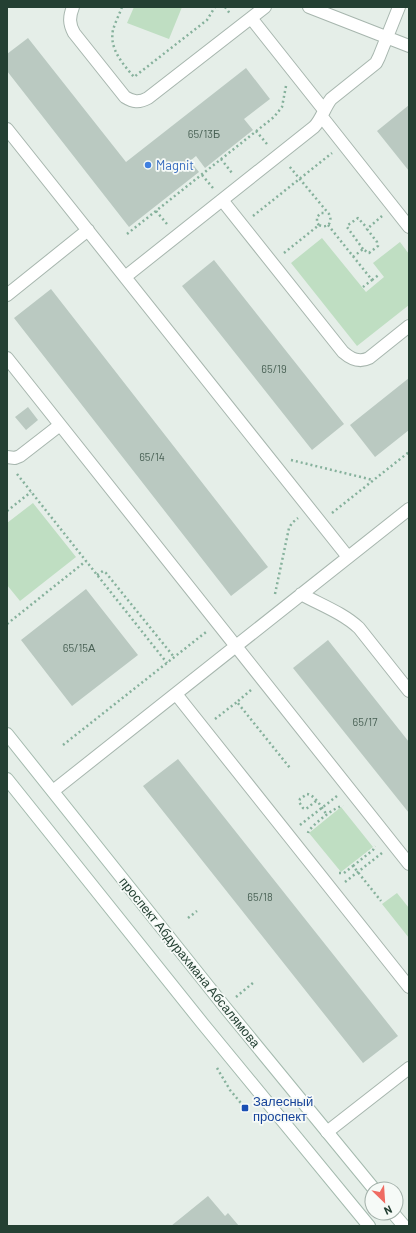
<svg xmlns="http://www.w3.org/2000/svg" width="416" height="1233" viewBox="0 0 416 1233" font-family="Barlow,sans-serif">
  <rect width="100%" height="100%" fill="#e5eee8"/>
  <!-- green -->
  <path fill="#bfdec2" d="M134,7H182L169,39L127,23Z
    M322,238L366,292L384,277L373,263L400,242L409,254V305L357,346L291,263Z
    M33,503L76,557L20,601L7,585V523Z
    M341,807L373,847L341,872L309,833Z
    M397,893L409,908V938L382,904Z"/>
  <!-- building -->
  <path fill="#bac9c1" d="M28,38L126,162L246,68L270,99L244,119L253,130L205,168L196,156L190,161L199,172L129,227L7,71V54Z
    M409,105V171L377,131Z
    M214,260L344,424L312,450L182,286Z
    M51,289L268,567L231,596L14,318Z
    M409,378V430L375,457L350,425Z
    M28,407L38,420L26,430L15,417Z
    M86,589L138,655L72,706L21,640Z
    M328,640L409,742V813L293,668Z
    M178,759L398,1036L363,1063L143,786Z
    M208,1196L225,1216L228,1213L239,1226H171Z"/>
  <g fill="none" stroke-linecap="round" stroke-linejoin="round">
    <!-- lane casing -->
    <g stroke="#a7b6ae" stroke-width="14">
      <path id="lane" d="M73,7C69,17 69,24 74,33L125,97C133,102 139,103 148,98L265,7
        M309,7L409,46
        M251,18L324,110
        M322,117L409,227
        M7,129L348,557
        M222,200L343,352C351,359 359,363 369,358L409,326
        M125,277L314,127C322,119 324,108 331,99L376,63L379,57L399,7
        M7,295L88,230
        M7,358L409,864
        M7,457L15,458L20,456L60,425
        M301,594C321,605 343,613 359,628L409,691
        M176,694L409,987
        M53,791L409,509"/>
    </g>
    <!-- street casing -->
    <g stroke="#a7b6ae" stroke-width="14">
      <path id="street" d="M327,1132L409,1068"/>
    </g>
    <!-- secondary casing -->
    <g stroke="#a4baae" stroke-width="14">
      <path id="secondary" d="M7,734L224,1006L374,1189
        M7,779L203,1024L369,1226
        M393,1213L404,1226"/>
    </g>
    <!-- path -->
    <path stroke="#86b19c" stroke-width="2.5" stroke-dasharray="2 3" stroke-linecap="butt" d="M122,7C119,15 115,23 113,30C109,49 123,64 134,77L207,20L215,7
      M225,7L231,15
      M256,131L267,144
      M221,159L232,173
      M202,175L213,188
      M156,211L167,224
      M253,216L332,153
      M319,225L317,223V217L321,213H326
      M328,225L372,280L363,287
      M127,234L274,117L282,107L286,86
      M363,249L347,227L348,225L358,218L367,228
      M284,253L319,225C328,229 333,222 329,214L289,166
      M353,257L363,249L367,252L369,253L378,246L377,242L367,229L382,216
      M372,280L380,274
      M291,460L373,480
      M17,474L167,663
      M7,511L31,492
      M332,513L409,452
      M97,575L103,571L106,573L174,657
      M275,594L289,528L292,523L298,518
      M7,624L86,561
      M251,690L237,702L290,768
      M215,719L237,702
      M63,745L206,632
      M316,801L306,809L303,808L299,802L300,799L307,794C315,795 322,808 327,815
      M300,825L337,796
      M308,833C309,827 337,805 343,806
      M353,866L373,850L375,846
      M339,873H344L353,866L381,901
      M345,882L382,853
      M188,918L197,911
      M236,997L254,982
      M217,1068L230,1090L245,1108"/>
    <!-- lane -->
    <use href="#lane" stroke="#fff" stroke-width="12"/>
    <!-- street -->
    <use href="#street" stroke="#fff" stroke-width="12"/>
    <!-- secondary -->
    <use href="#secondary" stroke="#fff" stroke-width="12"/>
  </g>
  <!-- markers -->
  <circle fill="#3f7fe0" stroke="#f6faf7" stroke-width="1.5" cx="148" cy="165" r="4"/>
  <rect fill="#1a4fb4" stroke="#f6faf7" stroke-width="1.5" x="241" y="1104" width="8" height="8" rx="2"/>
  <g text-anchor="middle" stroke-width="3.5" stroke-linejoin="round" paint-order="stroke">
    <!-- number labels -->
    <g font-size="11" fill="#4a6256">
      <text x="204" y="138">65/13Б</text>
      <text x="274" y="373">65/19</text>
      <text x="152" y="461">65/14</text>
      <text x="79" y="652">65/15А</text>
      <text x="365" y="726">65/17</text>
      <text x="260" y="901">65/18</text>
    </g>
    <!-- shop labels -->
    <g font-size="13" fill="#366cbe" stroke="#f6faf7" text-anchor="start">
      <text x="156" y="170">Magnit</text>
    </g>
    <!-- street labels -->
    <g font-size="13" fill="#244033" stroke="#f6faf7">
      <text transform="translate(190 962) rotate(51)" y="5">проспект Абдурахмана Абсалямова</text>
    </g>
    <!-- transit labels -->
    <g font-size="13" fill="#164399" stroke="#f6faf7" text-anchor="start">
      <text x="253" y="1106">Залесный<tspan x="253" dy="15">проспект</tspan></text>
    </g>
  </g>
  <!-- border -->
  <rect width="416" height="1233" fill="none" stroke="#244033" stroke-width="16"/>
  <!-- north arrow -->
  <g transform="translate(384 1201) rotate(155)"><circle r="19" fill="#f6faf7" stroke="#a2b0a9"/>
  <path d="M0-3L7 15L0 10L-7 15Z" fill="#ef6b62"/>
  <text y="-6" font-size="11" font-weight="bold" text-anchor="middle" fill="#244033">N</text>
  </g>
</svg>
